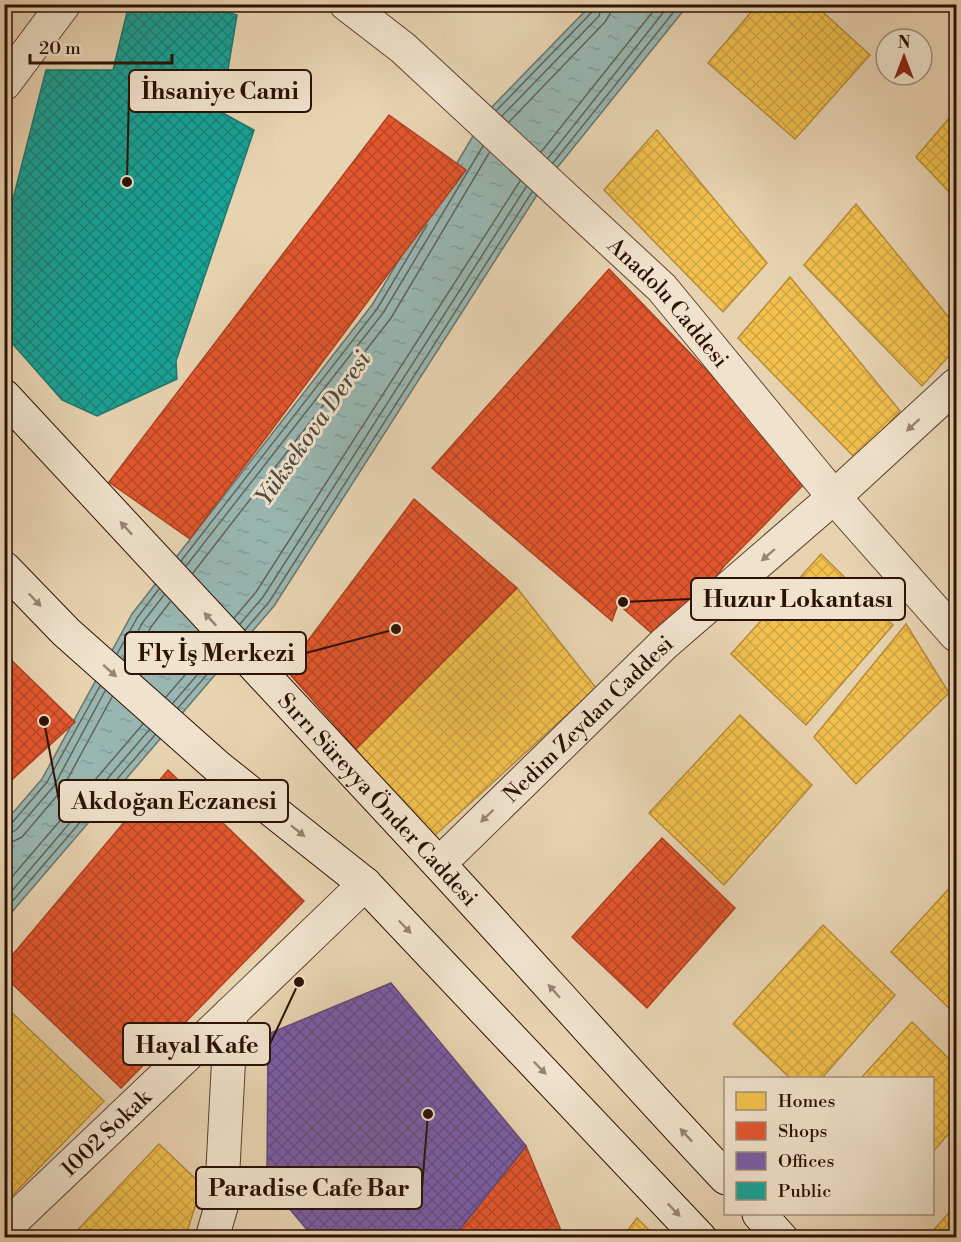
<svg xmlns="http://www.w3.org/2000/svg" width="961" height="1242" viewBox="0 0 961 1242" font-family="'Libre Bodoni',serif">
  <defs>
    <pattern id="water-ripples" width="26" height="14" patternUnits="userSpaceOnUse" patternTransform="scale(1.5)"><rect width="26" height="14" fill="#98b7b2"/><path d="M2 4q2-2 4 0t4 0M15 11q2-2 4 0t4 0" fill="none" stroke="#839c98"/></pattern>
    <pattern id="homes-cross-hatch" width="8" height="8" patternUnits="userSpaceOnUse" patternTransform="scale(1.5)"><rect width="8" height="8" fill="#f2c14e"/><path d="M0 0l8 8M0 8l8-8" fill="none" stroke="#d0a543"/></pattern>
    <pattern id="shops-cross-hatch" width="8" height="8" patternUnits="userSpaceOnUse" patternTransform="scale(1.5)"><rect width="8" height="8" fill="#e4572e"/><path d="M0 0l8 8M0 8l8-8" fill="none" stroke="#b94725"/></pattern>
    <pattern id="offices-cross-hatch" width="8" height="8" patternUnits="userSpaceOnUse" patternTransform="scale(1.5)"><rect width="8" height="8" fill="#7b5ea7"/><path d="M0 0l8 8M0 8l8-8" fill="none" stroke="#654c86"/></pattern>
    <pattern id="public-cross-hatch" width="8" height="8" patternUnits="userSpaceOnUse" patternTransform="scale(1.5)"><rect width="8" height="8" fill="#17a398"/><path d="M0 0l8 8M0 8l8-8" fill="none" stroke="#15837a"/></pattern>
  </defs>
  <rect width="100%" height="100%" fill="#e8d3b1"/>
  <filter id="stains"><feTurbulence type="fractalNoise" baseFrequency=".00333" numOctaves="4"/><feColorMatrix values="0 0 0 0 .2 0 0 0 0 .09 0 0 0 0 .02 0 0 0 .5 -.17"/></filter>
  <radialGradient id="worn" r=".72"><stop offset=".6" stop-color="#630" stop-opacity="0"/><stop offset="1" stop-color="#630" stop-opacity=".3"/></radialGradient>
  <!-- water -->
  <path fill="url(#water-ripples)" stroke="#6d756d" stroke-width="1.5" d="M591,5H688L544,184L274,606L5,920V822L42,779L132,614L372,305L488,111Z"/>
  <!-- homes -->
  <path fill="url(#homes-cross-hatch)" stroke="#b78c38" stroke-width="1.5" d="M758,4H814L870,55L795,139L708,63Z
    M956,110V199L916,157Z
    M657,130L767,263L723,312L604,190Z
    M856,204L956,326V348L922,386L804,265Z
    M790,277L900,411L857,460L738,338Z
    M821,554L893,625L806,725L731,654Z
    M517,588L596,688L432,838L356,749Z
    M906,624L949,693L856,784L814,737Z
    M740,715L812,785L724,885L649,813Z
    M956,881V1015L891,952Z
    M823,925L895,995L822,1078H790L733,1024Z
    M4,1005L104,1101L4,1204Z
    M912,1022L956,1066V1125L932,1153V1078H861Z
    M159,1144L202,1185L185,1238H70Z
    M956,1205V1238H934L930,1234Z
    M637,1218L657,1238H622Z"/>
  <!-- shops -->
  <path fill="url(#shops-cross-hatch)" stroke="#ad4222" stroke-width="1.5" d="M389,115L466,170L190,539L109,482Z
    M609,269L810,478L724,566L664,644L618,604L612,621L432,468Z
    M414,499L517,588L356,749L286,670Z
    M4,653L75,722L4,787Z
    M168,770L304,901L121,1088L4,976V965Z
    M662,838L735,908L647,1008L572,937Z
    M526,1146L564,1238H453Z"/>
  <!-- offices -->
  <path fill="url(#offices-cross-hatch)" stroke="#634776" stroke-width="1.5" d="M391,983L526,1146L453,1238H314L267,1182L268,1034Z"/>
  <!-- public -->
  <path fill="url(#public-cross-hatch)" stroke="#1d786c" stroke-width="1.5" d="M129,4H201L237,15L221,112L254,130L176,361L177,379L97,416L62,400L4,334V234L46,70H113Z"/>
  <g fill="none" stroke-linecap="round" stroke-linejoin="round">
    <!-- shore -->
    <path stroke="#62645c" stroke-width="1.5" d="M497,110L593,11L595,4
      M502,116L599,16L602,4
      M509,122L605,22L610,14L611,4
      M541,152L659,4
      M548,158L670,4
      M553,163L680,4
      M181,561L377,309L427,225
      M186,566L383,313L483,146
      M193,573L391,318L489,153
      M234,618L256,592L520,181
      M240,624L263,597L526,187
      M245,630L269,602L532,192
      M117,654L137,618L159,589
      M123,659L143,622L164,595
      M130,665L151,627L170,602
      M166,697L211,645
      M173,703L217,652
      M178,708L222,657
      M4,826L11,824L47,782L100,686
      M4,833H11L17,829L54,786L105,691
      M4,842L14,841L22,837L61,791L112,697
      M4,886L143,724
      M4,900L149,730
      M4,911L155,735"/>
    <!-- minor casing -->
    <g stroke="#5b4230" stroke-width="35">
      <g id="minor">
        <path id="s1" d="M346,4L403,48L662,288L834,497L956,635"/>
        <path id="s2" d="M4,1229L231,1013"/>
      </g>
    </g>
    <!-- tertiary casing -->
    <g stroke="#5b4230" stroke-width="35">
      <g id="tertiary">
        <path d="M4,84L64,4"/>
        <path id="s3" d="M439,864L664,644L834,497L956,385"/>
        <path d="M212,1238L221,1207L231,1013L365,884"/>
      </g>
    </g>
    <!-- secondary casing -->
    <g stroke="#2c1205" stroke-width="35">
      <g id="secondary">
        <path id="s4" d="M4,396C148,552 293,707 437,862C534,967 628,1074 726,1178"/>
        <path d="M4,568L66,632L219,768L365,884L700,1238"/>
        <path d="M759,1214L781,1238"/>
      </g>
    </g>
    <!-- minor -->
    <use href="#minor" stroke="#f0e2cc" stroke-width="33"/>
    <!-- tertiary -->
    <use href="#tertiary" stroke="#f0e2cc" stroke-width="33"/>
    <!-- secondary -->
    <use href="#secondary" stroke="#f0e2cc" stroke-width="33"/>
  </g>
  <!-- one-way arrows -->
  <defs><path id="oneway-solid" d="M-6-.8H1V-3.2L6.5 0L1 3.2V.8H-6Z" transform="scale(1.5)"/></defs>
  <g fill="#988472">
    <use href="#oneway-solid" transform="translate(913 425) rotate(137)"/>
    <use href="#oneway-solid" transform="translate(126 528) rotate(-133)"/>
    <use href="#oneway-solid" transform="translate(768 555) rotate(139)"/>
    <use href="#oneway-solid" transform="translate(35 600) rotate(46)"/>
    <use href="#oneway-solid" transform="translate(210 619) rotate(-133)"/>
    <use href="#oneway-solid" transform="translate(110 671) rotate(42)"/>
    <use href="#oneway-solid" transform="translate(487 816) rotate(136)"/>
    <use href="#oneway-solid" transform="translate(298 831) rotate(39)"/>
    <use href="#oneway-solid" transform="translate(405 927) rotate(46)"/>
    <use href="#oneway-solid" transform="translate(554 991) rotate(-132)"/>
    <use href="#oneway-solid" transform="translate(540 1068) rotate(46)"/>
    <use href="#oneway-solid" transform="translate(686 1135) rotate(-133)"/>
    <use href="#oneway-solid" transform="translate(674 1210) rotate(46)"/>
  </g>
  <g text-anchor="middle" stroke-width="6" stroke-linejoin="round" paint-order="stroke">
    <!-- street labels -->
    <g font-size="22" fill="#2c1205" stroke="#f0e2cc">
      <text dy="8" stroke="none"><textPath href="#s1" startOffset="440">Anadolu Caddesi</textPath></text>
      <text dy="8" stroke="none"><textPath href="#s3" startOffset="208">Nedim Zeydan Caddesi</textPath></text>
      <text dy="8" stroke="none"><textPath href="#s4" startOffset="550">Sırrı Süreyya Önder Caddesi</textPath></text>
      <text dy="8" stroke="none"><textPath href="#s2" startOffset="140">1002 Sokak</textPath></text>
    </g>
    <!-- water labels -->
    <g font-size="24" font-style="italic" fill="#524c42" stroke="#f0e2cc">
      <text transform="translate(313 428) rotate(-55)" y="8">Yüksekova Deresi</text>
    </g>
  </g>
  <!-- callouts -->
  <path fill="none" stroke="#2c1205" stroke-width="2" d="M127 182L129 91M623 602L691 599M396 629L306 653M44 721L59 801M299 982L270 1044M428 1114L422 1188"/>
  <g fill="#2c1205" stroke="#f0e2cc" stroke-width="2">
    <circle cx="127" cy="182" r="6"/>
    <circle cx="623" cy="602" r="6"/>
    <circle cx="396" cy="629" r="6"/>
    <circle cx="44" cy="721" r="6"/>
    <circle cx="299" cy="982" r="6"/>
    <circle cx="428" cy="1114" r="6"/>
  </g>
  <g fill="#f0e2cc" stroke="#2c1205" stroke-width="2">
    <rect x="129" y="70" width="182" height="42" rx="6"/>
    <rect x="691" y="578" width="214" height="42" rx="6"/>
    <rect x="125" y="632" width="181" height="42" rx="6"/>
    <rect x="59" y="780" width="229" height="42" rx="6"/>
    <rect x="123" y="1023" width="147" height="42" rx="6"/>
    <rect x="196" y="1167" width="226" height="42" rx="6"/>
  </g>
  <g font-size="24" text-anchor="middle" font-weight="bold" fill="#2c1205">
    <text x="220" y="99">İhsaniye Cami</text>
    <text x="798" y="607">Huzur Lokantası</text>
    <text x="216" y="661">Fly İş Merkezi</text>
    <text x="174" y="809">Akdoğan Eczanesi</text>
    <text x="197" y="1053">Hayal Kafe</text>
    <text x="309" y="1196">Paradise Cafe Bar</text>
  </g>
  <!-- margin -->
  <rect width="961" height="1242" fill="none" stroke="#e8d3b1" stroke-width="24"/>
  <rect x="6" y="6" width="949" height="1230" fill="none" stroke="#2c1205" stroke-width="3"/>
  <rect x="12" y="12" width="937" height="1218" fill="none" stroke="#2c1205" stroke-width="1.5"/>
  <!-- legend -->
  <rect x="724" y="1077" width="210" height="138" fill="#f0e2cc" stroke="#a28f7c" stroke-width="1.5"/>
  <rect x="736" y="1092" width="30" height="18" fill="#f2c14e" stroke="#a28f7c" stroke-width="1.5"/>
  <text x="778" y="1107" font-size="18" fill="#2c1205">Homes</text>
  <rect x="736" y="1122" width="30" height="18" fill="#e4572e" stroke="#a28f7c" stroke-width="1.5"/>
  <text x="778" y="1137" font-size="18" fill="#2c1205">Shops</text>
  <rect x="736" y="1152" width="30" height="18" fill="#7b5ea7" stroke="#a28f7c" stroke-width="1.5"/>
  <text x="778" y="1167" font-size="18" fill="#2c1205">Offices</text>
  <rect x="736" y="1182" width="30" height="18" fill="#17a398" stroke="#a28f7c" stroke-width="1.5"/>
  <text x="778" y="1197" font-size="18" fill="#2c1205">Public</text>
  <!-- north arrow -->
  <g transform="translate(904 57)"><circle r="28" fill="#f0e2cc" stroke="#a28f7c" stroke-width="1.5"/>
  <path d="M0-4.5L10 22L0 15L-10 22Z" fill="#8f2418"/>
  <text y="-9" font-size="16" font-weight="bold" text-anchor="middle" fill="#2c1205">N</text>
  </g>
  <!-- scale -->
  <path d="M30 54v9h142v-9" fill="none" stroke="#2c1205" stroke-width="3"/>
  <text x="39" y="54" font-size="18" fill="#2c1205" stroke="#f0e2cc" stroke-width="4.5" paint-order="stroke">20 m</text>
  <rect width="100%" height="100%" filter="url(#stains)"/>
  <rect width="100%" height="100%" fill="url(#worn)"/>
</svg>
